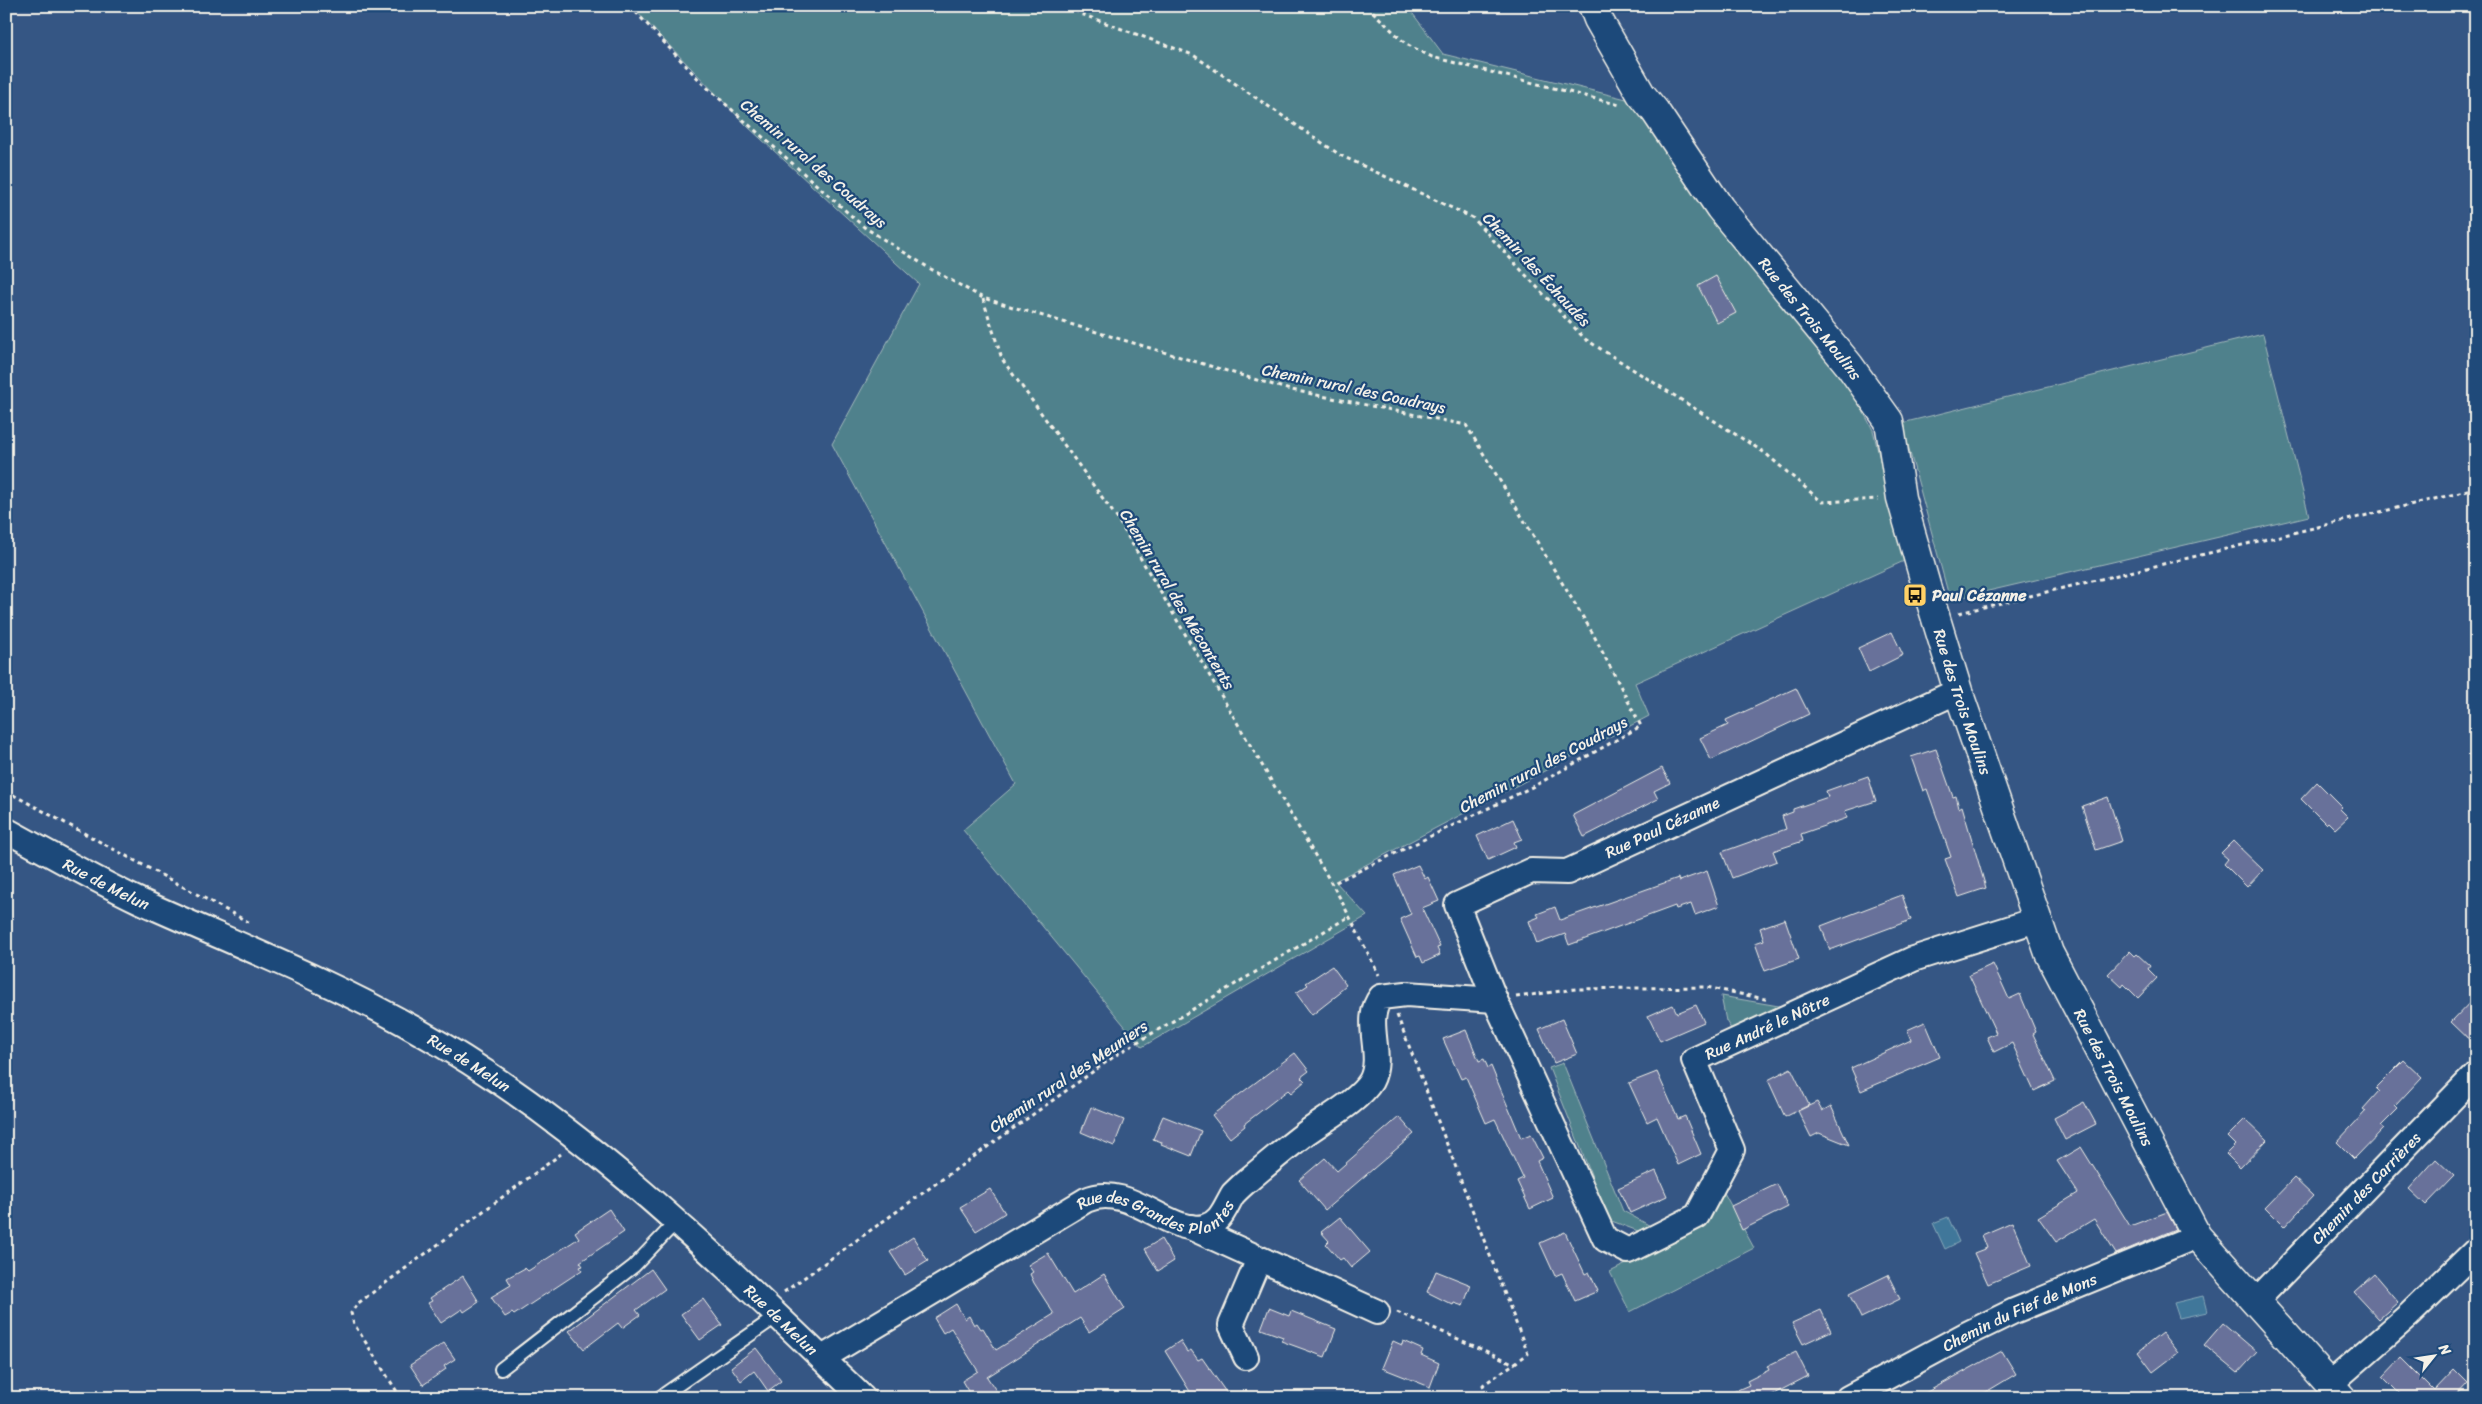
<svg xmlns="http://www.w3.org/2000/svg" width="2482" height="1404" viewBox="0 0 2482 1404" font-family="Sriracha,sans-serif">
  <rect width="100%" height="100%" fill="#355684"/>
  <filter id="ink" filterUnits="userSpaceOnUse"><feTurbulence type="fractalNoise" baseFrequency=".02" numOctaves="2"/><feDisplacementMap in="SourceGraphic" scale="10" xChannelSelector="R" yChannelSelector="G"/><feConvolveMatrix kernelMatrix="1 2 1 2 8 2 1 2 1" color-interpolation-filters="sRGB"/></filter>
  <g filter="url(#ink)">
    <!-- green -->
    <path fill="#50818c" stroke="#a2b9ba" d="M631,6H1407L1443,54L1659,107L1805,302L1873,430L1904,561L1635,683L1649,716L1335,881L1367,916L1142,1047L963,830L1016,784L832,444L919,284L748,127Z
      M2263,334L2309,516L1950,600L1902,423Z
      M1721,996L1790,1008L1735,1035L1726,1021Z
      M1563,1063L1623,1211L1656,1229L1646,1234L1609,1220L1549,1068Z
      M1722,1189L1754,1248L1630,1312L1610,1272L1699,1228Z"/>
    <!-- water -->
    <path fill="#3f779a" stroke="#87a8b9" d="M1948,1217L1959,1242L1945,1249L1933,1223Z
      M2203,1296L2207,1312L2179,1318L2174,1303Z"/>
    <!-- building -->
    <path fill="#67719a" stroke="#f4f1e8" d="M1716,276L1736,313L1717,323L1698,286Z
      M1892,632L1903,655L1869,672L1858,648Z
      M1796,688L1809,714L1711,760L1700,738L1728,725L1726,720Z
      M1936,749L1953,797L1956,796L1959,808L1962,806L1986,888L1959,897L1945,859L1951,857L1927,789L1923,791L1911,757Z
      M1662,768L1670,783L1654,791L1658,799L1584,837L1573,815Z
      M1868,776L1876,801L1845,811L1847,818L1801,834L1803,841L1773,851L1777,861L1732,878L1722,852L1786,829L1782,816L1793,812V809L1828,797L1826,791Z
      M2317,782L2342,807L2340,809L2348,817L2335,829L2328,822L2326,824L2301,799Z
      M2108,797L2122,841L2096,850L2082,806Z
      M1513,819L1522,839L1514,842L1516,847L1488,860L1477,836Z
      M2233,841L2263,870L2247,887L2224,864L2228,859L2221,853Z
      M1418,865L1425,879L1428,877L1439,901L1422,908L1440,947L1437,948L1440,955L1423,963L1420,956L1417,957L1400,919L1411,914L1394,875Z
      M1707,871L1719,906L1695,915L1691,904L1676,909L1675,906L1569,945L1565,934L1537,944L1529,921L1539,917L1537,914L1555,907L1560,920L1678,878L1679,881Z
      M1902,895L1911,920L1830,950L1821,926Z
      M1785,919L1799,959L1765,971L1755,943L1764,940L1760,928Z
      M2130,951L2135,956L2137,954L2150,966L2148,969L2157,978L2138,998L2124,984L2122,987L2108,974Z
      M1993,964L2009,999L2020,994L2036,1032L2033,1034L2055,1081L2034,1091L2012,1043L1994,1052L1987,1037L1996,1033L1969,975Z
      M1332,966L1346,985L1339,991L1340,993L1312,1015L1296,993L1308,985L1306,983Z
      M2476,996V1046L2451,1022Z
      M1673,1005L1677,1013L1696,1005L1704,1022L1660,1041L1648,1016Z
      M1562,1019L1577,1054L1554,1063L1539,1029Z
      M1925,1022L1940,1057L1861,1091L1851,1068L1911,1040L1907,1030Z
      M1466,1030L1479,1061L1484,1059L1488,1068L1491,1066L1521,1138L1531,1134L1543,1158L1537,1161L1553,1198L1530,1209L1517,1181L1523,1178L1495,1119L1486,1123L1466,1077L1461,1079L1443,1039Z
      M1295,1053L1309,1071L1301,1077L1305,1081L1291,1093L1288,1090L1244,1124L1245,1126L1230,1138L1212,1115Z
      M2404,1060L2422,1077L2395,1106L2398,1109L2381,1126L2384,1128L2354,1159L2337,1142L2366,1111L2363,1109L2379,1091L2376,1088Z
      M1791,1068L1809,1105L1785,1117L1768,1080Z
      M1657,1072L1678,1119L1685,1116L1701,1154L1678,1165L1657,1117L1647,1122L1629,1083Z
      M1817,1102L1822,1111L1831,1106L1849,1145L1819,1133L1811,1137L1798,1111Z
      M2084,1102L2096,1124L2065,1140L2054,1118Z
      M1091,1107L1124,1120L1114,1146L1081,1132Z
      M1163,1116L1201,1131L1191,1156L1161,1144L1162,1142L1153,1139Z
      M1399,1117L1414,1134L1325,1210L1299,1180L1325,1158L1337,1171Z
      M2245,1119L2267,1140L2240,1168L2226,1154L2235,1145L2227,1137Z
      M2081,1147L2130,1226L2167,1212L2176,1229L2116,1254L2094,1219L2056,1242L2038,1217L2078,1193L2057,1161Z
      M2436,1159L2454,1176L2426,1205L2409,1189Z
      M1656,1171L1667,1196L1630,1213L1618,1188Z
      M2294,1178L2313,1196L2284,1227L2265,1208Z
      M1777,1184L1788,1207L1742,1230L1731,1206Z
      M990,1189L1005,1213L976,1231L960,1207Z
      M609,1209L624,1232L580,1262L583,1266L580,1267L582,1270L514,1315L512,1313L505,1317L491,1297L511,1285L507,1278L525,1268L528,1271L579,1238L575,1232Z
      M1340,1217L1370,1252L1351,1268L1343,1258L1340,1260L1326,1244L1329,1241L1321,1232Z
      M2012,1222L2031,1266L1988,1284L1974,1253L1987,1248L1982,1235Z
      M1565,1232L1585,1274L1589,1272L1598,1291L1575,1301L1562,1273L1555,1276L1540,1243Z
      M913,1237L928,1261L905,1275L890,1252Z
      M1161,1239L1174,1261L1158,1271L1145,1249Z
      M1048,1253L1073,1294L1104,1274L1125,1309L1089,1332L1080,1318L987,1377L1001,1398H972L962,1381L978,1371L951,1328L943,1333L934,1318L956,1304L965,1319L969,1316L974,1325L977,1323L981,1329L983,1328L996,1350L1054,1314L1034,1283L1030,1274L1033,1272L1028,1265Z
      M651,1269L665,1289L636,1310L640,1315L622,1328L618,1323L584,1349L569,1331Z
      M1436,1271L1471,1285L1463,1306L1454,1303L1453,1305L1427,1292Z
      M2374,1274L2398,1302L2379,1319L2354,1292Z
      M1888,1275L1900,1299L1861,1318L1849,1294Z
      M463,1276L479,1302L464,1312L462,1309L441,1323L428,1303L432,1301L430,1298Z
      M703,1299L722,1325L700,1340L681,1314Z
      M1269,1308L1289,1316L1291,1311L1336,1329L1325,1357L1281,1341L1283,1337L1261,1329Z
      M1821,1310L1831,1331L1803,1344L1792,1323Z
      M2223,1323L2257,1352L2238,1373L2204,1345Z
      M2162,1333L2178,1353L2153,1372L2138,1352Z
      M1180,1341L1187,1352L1191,1350L1198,1360L1202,1358L1230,1398H1194L1165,1351Z
      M1393,1341L1402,1345L1403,1341L1423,1350L1421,1355L1439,1363L1430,1387L1382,1368Z
      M444,1343L455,1359L444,1366L446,1369L423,1385L410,1365Z
      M756,1348L781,1381L768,1391L754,1371L741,1381L731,1367Z
      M2002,1351L2016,1374L1976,1398H1916Z
      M1796,1352L1808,1376L1766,1398H1719L1749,1385L1747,1381L1769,1370L1767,1366Z
      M2401,1358L2434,1391L2454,1370L2467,1383L2453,1398H2404L2383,1377Z"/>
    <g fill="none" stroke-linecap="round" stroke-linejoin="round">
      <!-- lane casing -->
      <g stroke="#f4f1e8" stroke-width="16">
        <path id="lane" d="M501,1369L634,1266L677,1221
          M659,1398L777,1316"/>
      </g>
      <!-- street casing -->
      <g stroke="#f4f1e8" stroke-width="28">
        <g id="street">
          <path id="s1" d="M1958,691L1567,872L1531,871L1457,905L1495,1000L1605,1239L1628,1251L1697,1216L1732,1150L1694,1060L1913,959L2036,920"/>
          <path id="s2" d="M6,830C50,854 94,879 140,901C233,943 329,980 418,1031C587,1126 724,1265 863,1398"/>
          <path d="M1190,1227L1377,1312"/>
          <path id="s3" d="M2255,1302L2476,1074"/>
          <path d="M1246,1357L1231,1325L1259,1259"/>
          <path id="s4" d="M822,1358L1086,1200C1129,1181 1168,1235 1204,1227C1221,1223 1225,1207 1233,1194C1237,1190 1242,1185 1247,1181C1266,1165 1286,1148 1306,1133C1325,1119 1359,1101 1371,1081C1385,1054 1362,1021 1381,997L1406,994L1495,1000"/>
          <path d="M2329,1385L2409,1315L2476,1250"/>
          <path id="s5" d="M1848,1398L1967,1334L2014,1311L2197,1236"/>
        </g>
      </g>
      <!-- secondary casing -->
      <g stroke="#f4f1e8" stroke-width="31">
        <g id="secondary">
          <path id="s6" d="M1593,6L1598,19L1641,94L1655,111L1720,208L1849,365L1889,421L1901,498L1929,596L1958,691L2049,953L2197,1236L2342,1398"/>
        </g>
      </g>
      <!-- path -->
      <path stroke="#f4f1e8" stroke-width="3" stroke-dasharray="4 4" stroke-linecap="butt" d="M630,6L703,84L864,227L929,268L983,298L1287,389L1466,425L1592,632L1641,726L1536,785L1332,884
        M1068,6L1081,14L1193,55L1340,155L1473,218L1585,339L1765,453L1822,502L1878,499
        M1367,6L1406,44L1432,57L1620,105
        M983,299L1002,359L1117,518L1340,898L1379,975
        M1959,613L2476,489
        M6,791L252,924
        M1516,997L1576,989L1706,987L1770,1000
        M1397,1015L1528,1354L1483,1385L1489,1398
        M784,1292L1119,1053L1350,916
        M1397,1312L1515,1364
        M401,1398L354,1324L351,1313L357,1304L561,1154"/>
      <!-- lane -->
      <use href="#lane" stroke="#1f4a7a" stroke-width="12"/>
      <!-- street -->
      <use href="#street" stroke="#1f4a7a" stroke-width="24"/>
      <!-- secondary -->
      <use href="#secondary" stroke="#1f4a7a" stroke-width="28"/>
    </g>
  </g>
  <!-- icons -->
  <defs>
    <g id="bus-square" transform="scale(1.25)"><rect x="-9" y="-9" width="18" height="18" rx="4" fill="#ffd166" stroke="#1f4a7a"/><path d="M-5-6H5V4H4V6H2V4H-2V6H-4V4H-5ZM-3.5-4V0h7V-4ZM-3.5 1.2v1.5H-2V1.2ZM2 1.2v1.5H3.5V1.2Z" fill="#111"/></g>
  </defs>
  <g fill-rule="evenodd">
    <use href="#bus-square" x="1915" y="595"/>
  </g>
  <g text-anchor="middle" stroke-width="4.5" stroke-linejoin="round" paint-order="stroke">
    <!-- street labels -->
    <g font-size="16" fill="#f4f1e8" stroke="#1f4a7a">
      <text transform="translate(814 163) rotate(41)" y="6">Chemin rural des Coudrays</text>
      <text transform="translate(1537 269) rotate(47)" y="6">Chemin des Échaudés</text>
      <text dy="6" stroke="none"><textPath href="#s6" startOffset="382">Rue des Trois Moulins</textPath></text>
      <text transform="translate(1354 388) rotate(12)" y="6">Chemin rural des Coudrays</text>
      <text transform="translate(1178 599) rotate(59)" y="6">Chemin rural des Mécontents</text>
      <text dy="6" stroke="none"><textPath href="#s6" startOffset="802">Rue des Trois Moulins</textPath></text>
      <text transform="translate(1543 764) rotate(-28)" y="6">Chemin rural des Coudrays</text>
      <text transform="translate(1662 827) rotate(-25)" y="6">Rue Paul Cézanne</text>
      <text dy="6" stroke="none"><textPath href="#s2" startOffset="114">Rue de Melun</textPath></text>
      <text dy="6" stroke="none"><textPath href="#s1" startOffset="1270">Rue André le Nôtre</textPath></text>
      <text dy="6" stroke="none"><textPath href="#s2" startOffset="519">Rue de Melun</textPath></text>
      <text transform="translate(1068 1076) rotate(-34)" y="6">Chemin rural des Meuniers</text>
      <text dy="6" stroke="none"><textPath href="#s6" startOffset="1208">Rue des Trois Moulins</textPath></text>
      <text dy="6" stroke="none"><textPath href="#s3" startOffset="159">Chemin des Carrières</textPath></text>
      <text dy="6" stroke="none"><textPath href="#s4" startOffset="384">Rue des Grandes Plantes</textPath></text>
      <text dy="6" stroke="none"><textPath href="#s5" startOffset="192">Chemin du Fief de Mons</textPath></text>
      <text dy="6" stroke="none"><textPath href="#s2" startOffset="924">Rue de Melun</textPath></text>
    </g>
    <!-- poi labels -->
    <g font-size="16" font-weight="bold" fill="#f4f1e8" stroke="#1f4a7a" text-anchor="start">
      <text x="1932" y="601">Paul Cézanne</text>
    </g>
  </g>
  <!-- margin -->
  <rect width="2482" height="1404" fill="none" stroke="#1f4a7a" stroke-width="25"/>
  <rect x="12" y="12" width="2457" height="1379" fill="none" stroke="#f4f1e8" stroke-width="2" filter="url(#ink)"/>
  <!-- north arrow -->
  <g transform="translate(2434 1356) rotate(60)" stroke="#1f4a7a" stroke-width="4" paint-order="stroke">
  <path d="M0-4L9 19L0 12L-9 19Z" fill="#f4f1e8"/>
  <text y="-8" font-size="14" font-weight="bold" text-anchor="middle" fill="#f4f1e8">N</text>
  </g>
</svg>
